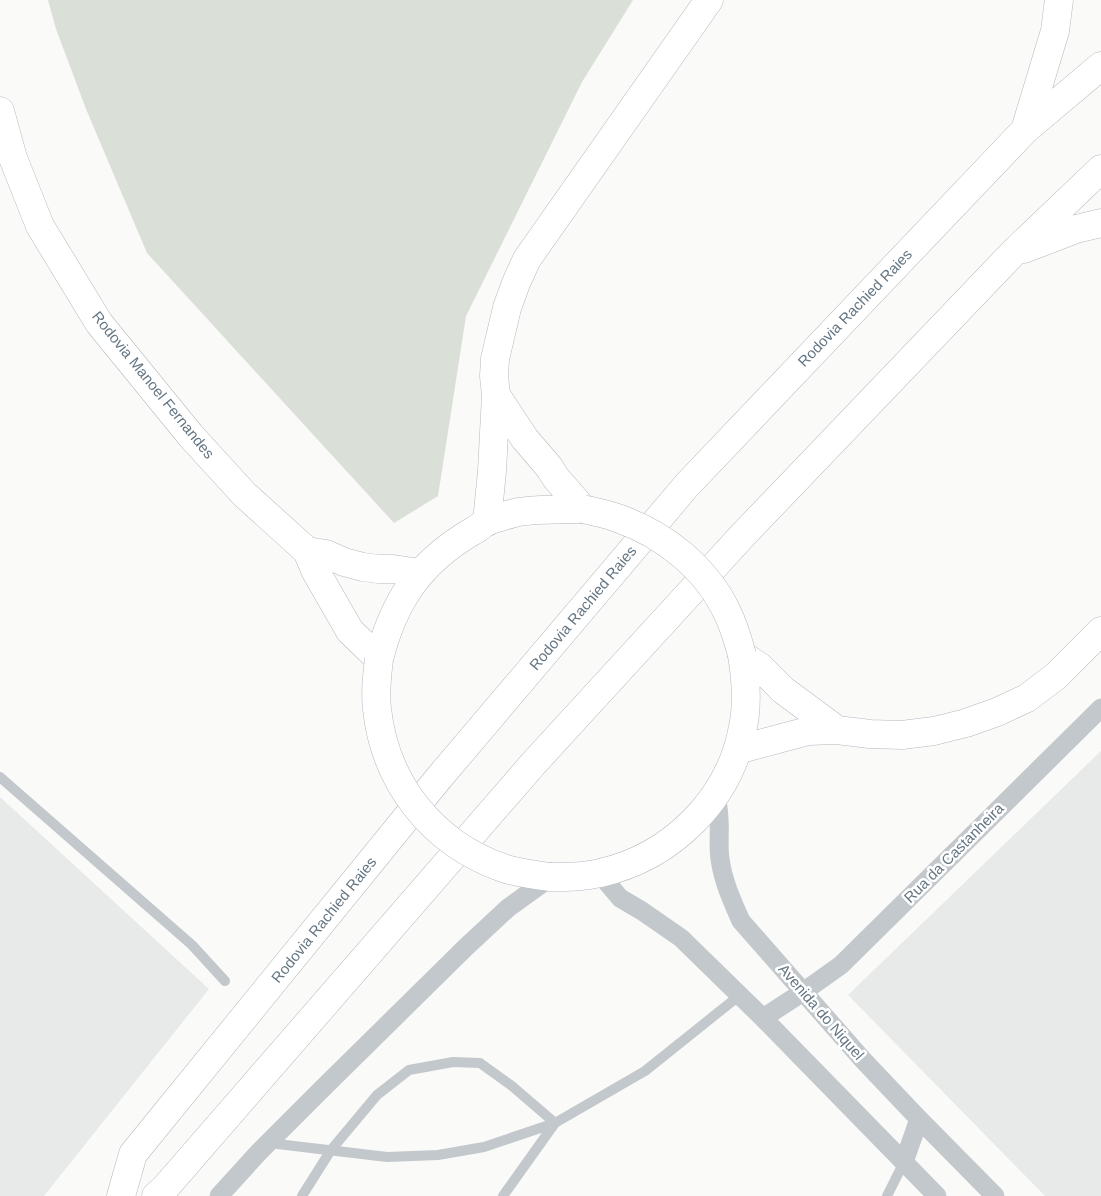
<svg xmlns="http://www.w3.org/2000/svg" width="1101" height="1196" viewBox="0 0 1101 1196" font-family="Arial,sans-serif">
  <rect width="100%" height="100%" fill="#fafaf8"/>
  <!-- built -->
  <path fill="#e8e9e9" d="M1101,751V1196H1045L848,995Z
    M0,797L209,989L44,1196H0Z"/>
  <!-- green -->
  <path fill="#dadfd7" d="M48,0H633L582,82L466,316L438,496L394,523L147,253L86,109L56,29Z"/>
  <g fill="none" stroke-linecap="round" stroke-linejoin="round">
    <!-- secondary casing -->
    <g stroke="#b3babf" stroke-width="29">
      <path id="secondary" d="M0,111L13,158L40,226L99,323L191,436L244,494L307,551L316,572L350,631L379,659C394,600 420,562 473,531C478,529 481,525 486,522C492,519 511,514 518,512C540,509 562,509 583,509
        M496,395L525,439L549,467L556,478L583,509
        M487,522L492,471L496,395L494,376L495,359L507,308L516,283L527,259L709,0
        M307,551L326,554L344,562L363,567L378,569H393L421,573
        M742,655L760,667L783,690L837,730
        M737,750L808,731L837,730L870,734L902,735L934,731L966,723L997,712L1027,698L1056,676L1101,631
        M551,877C568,877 584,877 600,873C672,857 730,799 743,727C748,703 746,679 742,655"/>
    </g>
    <!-- highway casing -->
    <g stroke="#b4b9bd" stroke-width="29">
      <path id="highway" d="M1025,130L1055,31L1059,0
        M1024,249L1076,229L1101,223
        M121,1196L133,1154L438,779L687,485L1025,130L1101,66
        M156,1196L165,1188L533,764L742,536L1013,253L1101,169"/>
    </g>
    <!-- lane -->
    <path stroke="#c3c8cc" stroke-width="10" d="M0,777L192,945L225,981
      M269,1143L387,1157L438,1155L484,1147L555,1123L645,1071L740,995
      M302,1196L331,1150L377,1095L409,1070L453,1062L480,1063L512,1086L555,1123L503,1196
      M887,1196L904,1162"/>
    <!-- street -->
    <path stroke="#c3c8cc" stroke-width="19" d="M716,794C717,802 719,811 719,820C720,833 718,846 720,859C723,881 732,901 741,921L863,1060L919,1119L995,1196
      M599,873L620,898L642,911L681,938L763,1018L937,1196
      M763,1018L803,992L841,965L1101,708
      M904,1162L919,1119
      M219,1196L259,1152L322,1089L465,948L508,908L551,877"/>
    <!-- secondary -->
    <use href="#secondary" stroke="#fff" stroke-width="28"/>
    <!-- highway -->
    <use href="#highway" stroke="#fff" stroke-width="28"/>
    <!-- secondary-bridge casing -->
    <g stroke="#b3babf" stroke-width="29" stroke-linecap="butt">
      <path id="secondary-bridge" d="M583,509C595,512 608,514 620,519C665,535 706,568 727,612C734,626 738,640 742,655
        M379,659C377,676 375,692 377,709C385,783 432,843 503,868C518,873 535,875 551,877"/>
    </g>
    <!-- secondary-bridge -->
    <use href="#secondary-bridge" stroke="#fff" stroke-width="28"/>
  </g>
  <g text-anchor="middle" stroke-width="5" stroke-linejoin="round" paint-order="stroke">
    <!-- street labels -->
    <g font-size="15" fill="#657683" stroke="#fff">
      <text transform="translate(855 308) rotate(-46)" y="5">Rodovia Rachied Raies</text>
      <text transform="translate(153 385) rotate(51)" y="5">Rodovia Manoel Fernandes</text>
      <text transform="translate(583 608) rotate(-50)" y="5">Rodovia Rachied Raies</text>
      <text transform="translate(954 853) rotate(-45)" y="5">Rua da Castanheira</text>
      <text transform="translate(324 920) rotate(-51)" y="5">Rodovia Rachied Raies</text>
      <text transform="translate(821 1012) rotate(49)" y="5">Avenida do Niquel</text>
    </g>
  </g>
</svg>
